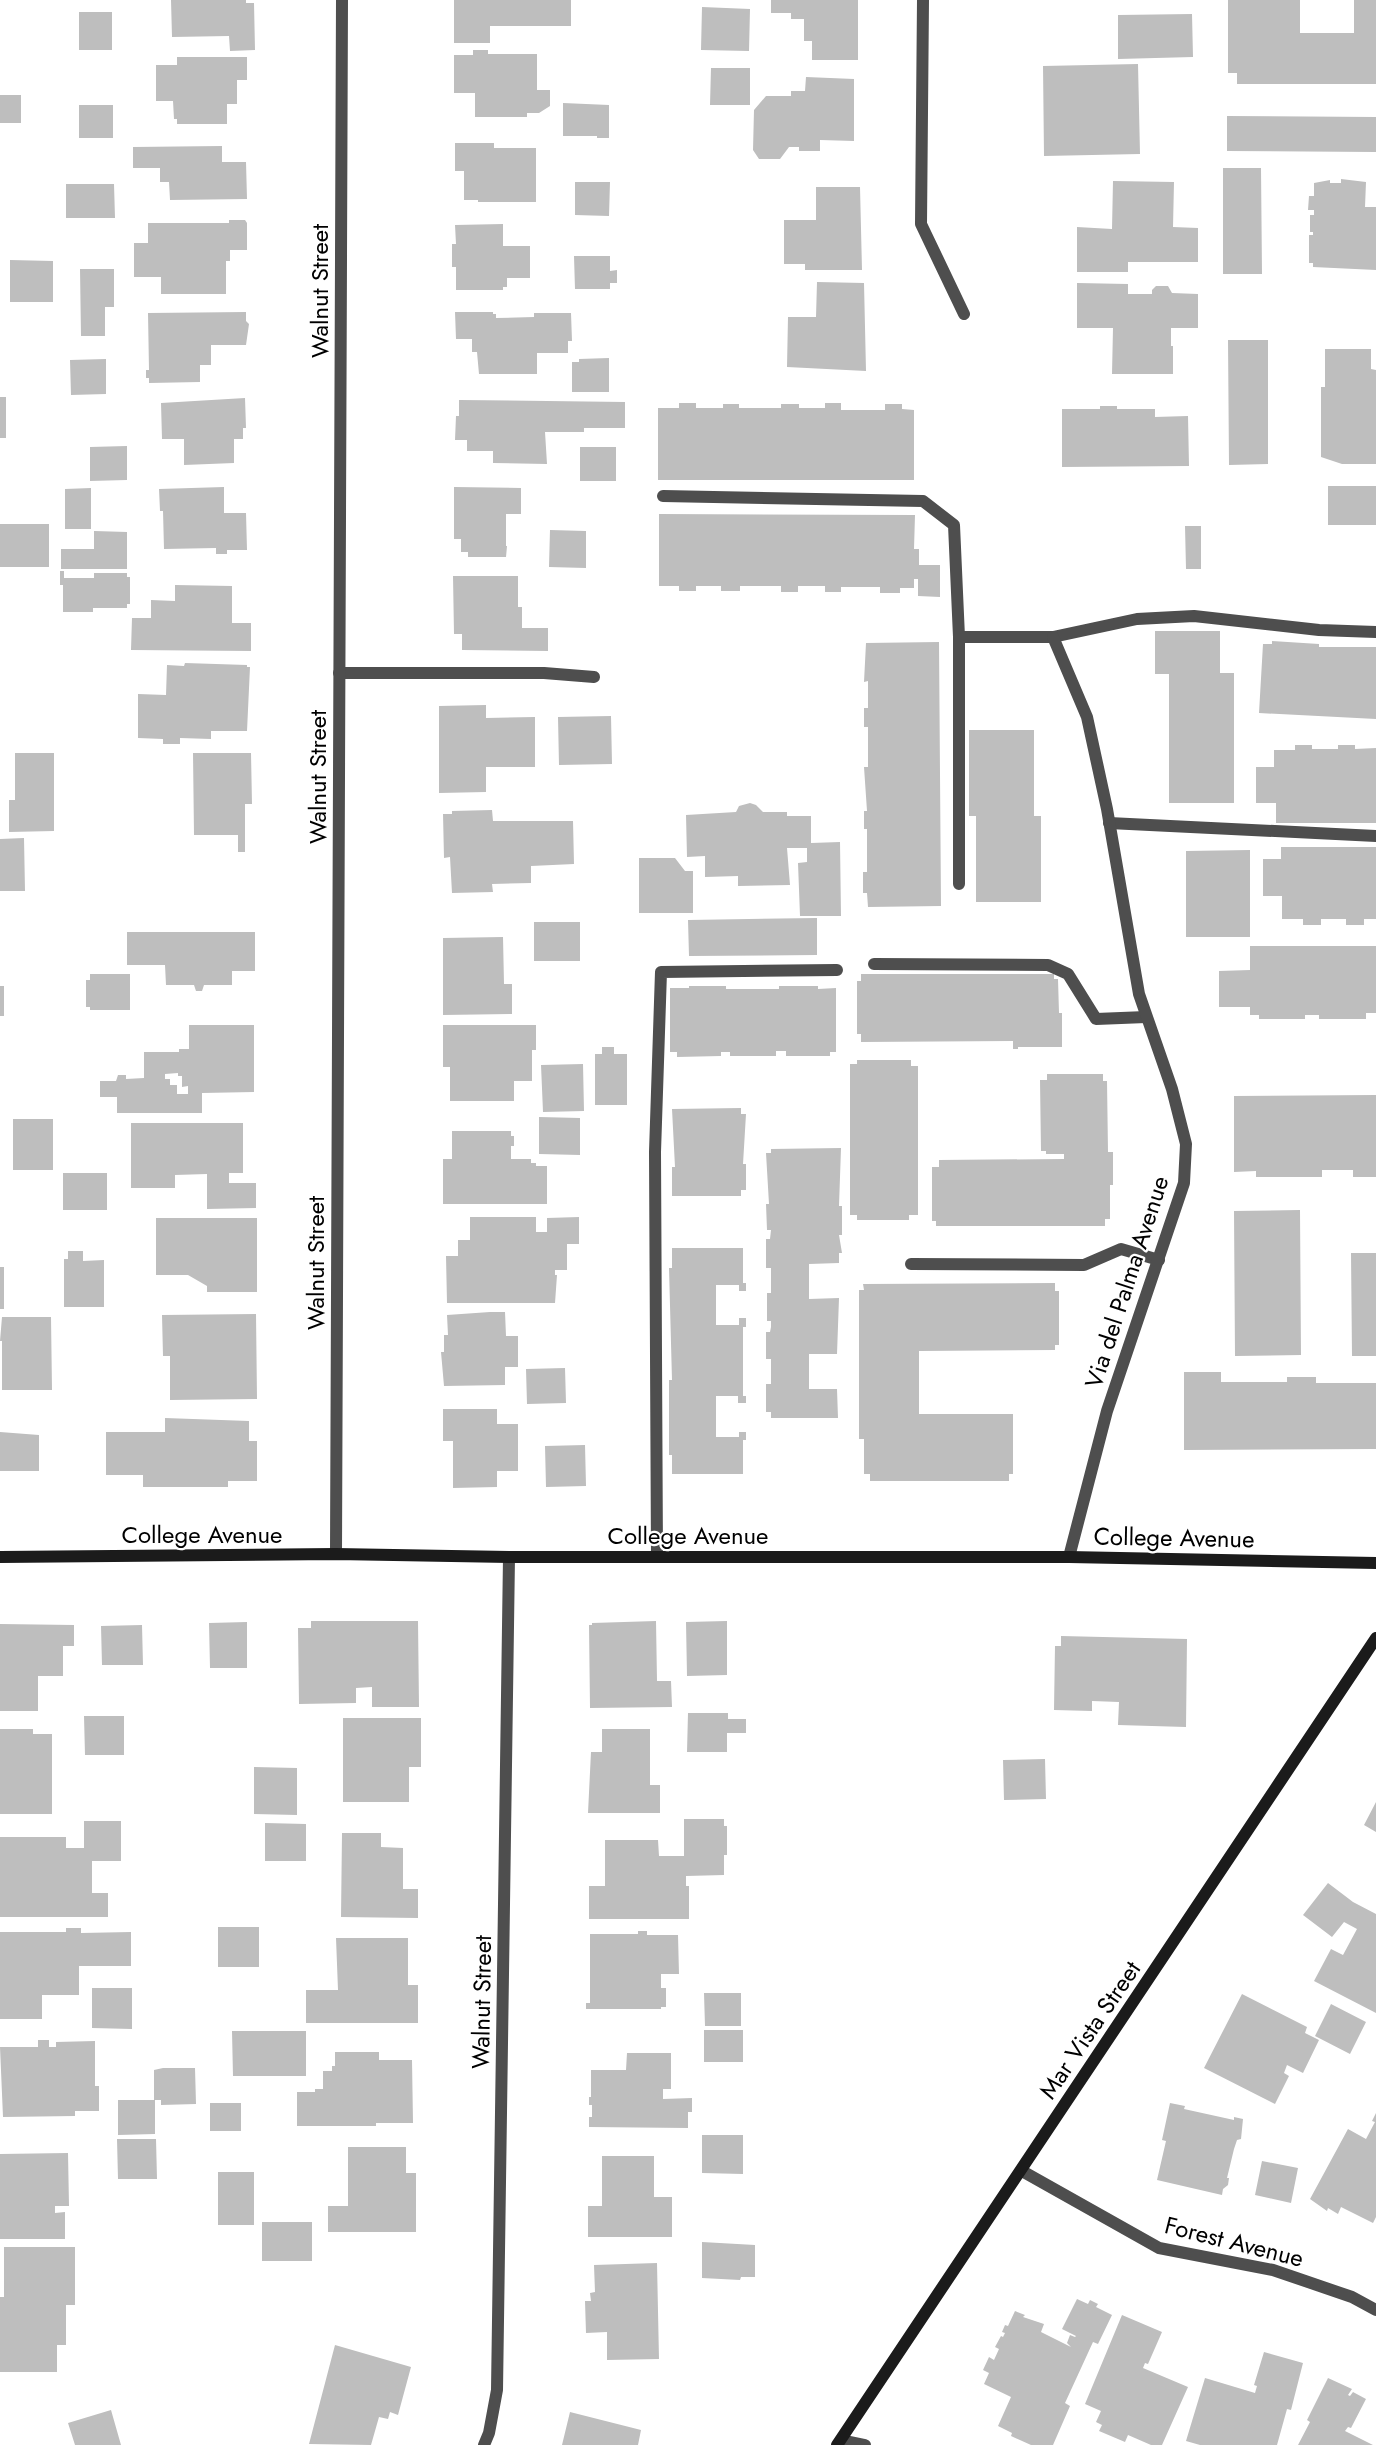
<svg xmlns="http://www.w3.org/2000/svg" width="1376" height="2445" viewBox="0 0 1376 2445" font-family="Jost,sans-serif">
  <rect width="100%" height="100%" fill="#fff"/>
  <!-- building -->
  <path fill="#bebebe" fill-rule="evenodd" d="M171,0H246V3H254L255,50L230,51L229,36L172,37Z
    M454,0H571V26H490V43H454Z
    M771,0H858V60H812V41H804V19H791V13H771Z
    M1228,0H1300V33H1354V0H1376V84H1237V73H1228Z
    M702,7L750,9L749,51L701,50Z
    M79,12H112V50H79Z
    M1192,14L1193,57L1118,59V15Z
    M473,50H488V54H537V90H550V106L539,113H527V117H475V93H454V55H473Z
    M177,57H247V80H237V104H227V124H177V119H174L173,101H156V65H177Z
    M1138,64L1140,154L1044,156L1043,66Z
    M711,68H750V105H710Z
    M806,77L854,79V141L820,140V151H799V147H789L780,159H759L753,150L754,110L766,96H791V91H805Z
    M0,95H21V123H0Z
    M563,103L609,105V138H597V136H563Z
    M79,105H113V138H79Z
    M1227,116L1376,117V152L1227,151Z
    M455,143H494V148H536V202H478V200H464V171H455Z
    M222,146V162H246L247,199L170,200L169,182H160V168H133V147Z
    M1223,168H1261L1262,274H1223Z
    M1341,179L1366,182L1365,207H1376V270L1313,267V263H1309V235H1313V232H1310V215H1314V210H1308L1309,196H1314V183L1330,180V183H1341Z
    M1113,181L1174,182L1173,227L1198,228V262H1128V272H1077V227L1112,229Z
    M575,182H610L609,216L575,215Z
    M66,184H114L115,218H66Z
    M816,187H860L862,270H805V264H784V220H816Z
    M229,220H245L247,223V250H230V261H226V294H161V277H134V243H148V223H229Z
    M503,224V246H530V278H507V287H503V290H456V267H452V244H456L455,225Z
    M574,256H610V271L617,270V283H610V289H575Z
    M10,260L53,261V302H10Z
    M80,269H114V307H105V336H81Z
    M817,282L864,283L866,371L787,367L788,317H816Z
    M1077,283L1128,284V294H1152V290L1156,286H1168L1172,293L1198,294V328H1171V346H1173V374H1112L1113,328H1077Z
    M246,312V321L249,324L246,345H211V365H200V382L149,383V378H146V370H149L148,313Z
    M455,312H493V314H496V318L534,317V313H571L572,341H568V353H537V374H479L477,352H472V339H456Z
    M1228,340H1268V464L1229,465Z
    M1325,349H1371V369L1376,370V464H1342L1321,457V387H1325Z
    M609,358V392H572V362H579V359Z
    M106,359V394L71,395L70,360Z
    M0,397H6V438H0Z
    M245,398L246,428H243V439H234V463L184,465V439H162L161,403Z
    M459,400L625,402V428H584V432H545L547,464L493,463V451H467V440H455L456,416H459Z
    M679,403H696V408H723V404H739V408H781V404H799V408H825V403H841V410H885V404H902V409L914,410V480H658V408H679Z
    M1100,406H1117V409H1155V417L1188,416L1189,466L1062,467V409H1100Z
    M127,446V480L90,481V447Z
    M580,447H616V481H580Z
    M1328,486H1376V525H1328Z
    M224,487V513H246L247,550H227V554H216V548L164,549L163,511H160L159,489Z
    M454,487L521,488V514H506V546H507L506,557H468V552H461V539H454Z
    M91,488V529H65V489Z
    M659,514L915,515L914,549H919V565H940V597L918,596V579H914V588H900V593H880V587H841V592H825V586H798V592H781V586H740V591H721V586H696V591H679V586H659Z
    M0,524H49V567H0Z
    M1185,526H1201V569H1186Z
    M550,530L586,531V568L549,567Z
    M94,531L127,532V569H61V549H94Z
    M60,571H64V578H94V573H127V577H130V604H127V608H93V612H63V585H60Z
    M453,576H518V607H522V628H548V651L462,650V634H454Z
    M175,585L232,586V623H251V651L131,650L132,618H151V600L175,601Z
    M1155,631H1220V673H1234V803H1169V674H1155Z
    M1272,641L1319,644V647H1376V719L1259,713L1263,644H1272Z
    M939,642L941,906L868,907L867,893H863V872H867V829H864V811H867L864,767H868V727H864V708H868V681L864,682L866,643Z
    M185,663L247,665V667H250L247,731H211V739L180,738V744H163V739L138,738V694L166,695L167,665L184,666Z
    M486,705V718L535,717V767H486V792L439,793V706Z
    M611,716L612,764L559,765L558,717Z
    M969,730H1034V816H1041V902H976V816H969Z
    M1295,745H1312V749H1338V745H1355V749L1376,748V823H1276V803H1256V767H1274V750H1295Z
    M15,753H54V831L9,832V800H15Z
    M193,753H251L252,804H245V852H238V835H194Z
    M750,803L756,805L763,812H787V816H811V843L840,842L841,916H800L798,863L807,862V848H787L790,885L738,886V876L705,877V856L687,857L686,815L736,812L739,806Z
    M492,810L493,821H573L574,864L531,866V883L492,884L493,892L452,893L450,857L444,858L443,814H452V811Z
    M24,838L25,891H0V839Z
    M1281,847H1376V919H1364V925H1346V919H1321V925H1303V919H1282V896H1263V859H1281Z
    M1250,850V937H1186V851Z
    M639,858H675L685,871H693V913H639Z
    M817,918V955L689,956L688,920Z
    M534,922H580V961H534Z
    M127,932H255V971H232V985H204L202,991H196L194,985H166L165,965H127Z
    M503,937L504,984H512V1014L443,1015V938Z
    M1250,946H1376V1013H1366V1019H1319V1015H1305V1019H1259V1015H1250V1007H1219V971L1250,970Z
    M90,974H130V1010H90V1007H86V980H90Z
    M861,974H1054V979H1058L1059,1013H1062V1047H1018V1049H1013V1041L861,1042V1034H857V981H861Z
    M0,986H4V1016H0Z
    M689,986H726V989H779V986H818V989L836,988V1052H830V1056H786V1051H776V1056H730V1052H721V1056L677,1057V1052H670V988H689Z
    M189,1025H254V1092L202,1093V1113H117V1097H100V1081H116L118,1075H126V1079L144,1078V1052H179V1049H189ZM178,1073V1076H182V1087L188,1086V1094H177V1085H170V1079H165V1074Z
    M443,1025H536V1050H532V1081H514V1101H450V1067H443Z
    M602,1047H614V1054H627V1105H595V1054H602Z
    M857,1060H911V1066H918V1215H909V1220H857V1215H850V1064H857Z
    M583,1064L584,1111L543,1112L541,1065Z
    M1047,1074H1103V1081H1107L1108,1152H1113V1185H1110V1219H1105V1226H936V1221H932V1167H939V1160L1064,1159V1154H1046V1151H1041L1040,1080H1047Z
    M1376,1095V1177H1353V1170H1322V1177H1256V1171L1234,1172V1096Z
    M741,1108V1114H746L743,1164H746V1190H741V1196H672V1167H675L672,1109Z
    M539,1117L580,1118V1155L539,1154Z
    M13,1119H53V1170H13Z
    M131,1123H243V1173H229V1183H256V1208L207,1209V1174L175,1175V1188H131Z
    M452,1131H511V1136H514V1146H511V1159H531V1163H536V1166H547V1204H443V1159H452Z
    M841,1148L839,1206H842V1235H839L842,1253H839V1263L809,1264V1299L839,1298L837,1354H809V1389H837L838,1418H771V1412H766V1384H771V1359H766V1332H770L771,1327V1321H767V1293H771V1268H766V1239H770L771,1230H767L766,1204H769L766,1153H771V1149Z
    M63,1173H107V1210H63Z
    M1300,1210L1301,1355L1235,1356L1234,1211Z
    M470,1217H536V1232H547V1218L579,1217V1244H567V1270H555V1275H557L555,1303H447L446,1256H458V1240H470Z
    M156,1218H257V1292H207V1286L188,1275H156Z
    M672,1248H743V1283H746V1291H739V1285H716V1325H739V1318H746V1327H743V1396H746V1403H738V1396H716V1437H739V1432H746V1440H743V1474H672V1455H669V1380H672L669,1268H672Z
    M68,1251H83V1261L104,1260V1307H64V1259H68Z
    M1351,1253H1376V1356H1352Z
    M0,1267H4V1309H0Z
    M1055,1283V1291H1059V1345H1055V1350L919,1351V1414H1013V1474H1009V1481H870V1474H864V1439H859V1290H864L863,1284Z
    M490,1312H505L506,1336H518V1367H505V1385L444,1386L441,1352H444V1335H448L447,1315Z
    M256,1314L257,1399L170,1400V1356H163L162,1315Z
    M2,1317H51L52,1390H2V1341H0Z
    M565,1368L566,1403L527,1404L526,1369Z
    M1184,1372H1221V1382H1287V1377H1316V1383H1376V1449L1184,1450Z
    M443,1409H497V1424H518V1471H497V1487L453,1488V1441H443Z
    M165,1418L249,1421V1441H257V1481H228V1487H143V1475H106V1432H165Z
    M0,1432L39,1435V1471H0Z
    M585,1445L586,1486L546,1487L545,1446Z
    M311,1621H418L419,1707H372V1687L356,1688V1703L299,1704L298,1628H311Z
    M656,1621L657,1681H671L672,1707L590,1708L589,1625H592V1623Z
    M727,1621V1675L687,1676L686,1622Z
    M247,1622V1668H210L209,1623Z
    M0,1624L74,1625V1646H63V1676H38V1711H0Z
    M142,1625L143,1665H102L101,1626Z
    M1061,1636L1187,1639L1186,1727L1118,1725L1119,1702L1092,1701V1711L1054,1710L1055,1646H1061Z
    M688,1713H728V1719H746V1733H727V1752H687Z
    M84,1716H124V1755H85Z
    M343,1718H421V1767H409V1802H343Z
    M0,1729H33V1734H52V1814H0Z
    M602,1729H650V1785H660V1813H588L591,1752H602Z
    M1045,1759L1046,1799L1004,1800L1003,1760Z
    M254,1767L297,1768V1815L254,1814Z
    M1376,1802V1832L1364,1825Z
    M684,1819H724V1826H727V1855H724V1875L686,1876V1886H689V1919H589V1886H605V1840H658L659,1856H684Z
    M84,1821H121V1861H92V1893H108V1917H0V1837H66V1848H84Z
    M265,1823L306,1824V1861H265Z
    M342,1833H381V1847L403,1848V1889H418V1918L341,1917Z
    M1328,1883L1353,1902L1376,1914V2013L1314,1981L1331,1949L1343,1955L1357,1929L1344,1922L1332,1937L1303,1915Z
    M218,1927H259V1967H218Z
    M66,1928H81V1933L131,1932V1966H79V1995H42V2019H0V1932H66Z
    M638,1931H647V1935H678L679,1974H661V1988H666V2007H661V2009H586V2003H590V1934H638Z
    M336,1938H408V1985H418V2023H306V1990H338Z
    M92,1988H132V2029L92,2028Z
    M704,1993H741V2026H705Z
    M1242,1994L1307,2027L1305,2033L1319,2040L1303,2073L1287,2065L1284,2073L1289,2076L1275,2104L1204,2068Z
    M1331,2004L1366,2022L1350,2054L1315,2036Z
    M704,2030H743V2062H704Z
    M232,2031H306V2076H233Z
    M38,2040H49V2047H56V2042L95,2041V2086H99V2111H75V2116L3,2117L0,2047H38Z
    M335,2052H379V2060H412L413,2123H376V2126H297V2092H315V2089H323V2071H332V2066H335Z
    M627,2053H671V2089H663V2099L692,2098V2112H688V2128L589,2127V2117H592V2105H589V2097H591V2070H626Z
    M163,2068H195L196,2104L161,2105V2100H155V2134L118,2135V2100H154V2070Z
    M210,2103H241V2131H210Z
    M1170,2103L1185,2106L1184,2109L1234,2120V2117L1243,2119L1241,2139L1237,2140L1234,2149L1227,2178H1229L1228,2185L1223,2189L1222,2195L1157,2180L1166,2141L1162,2140Z
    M1376,2113V2217L1373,2223L1341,2207L1338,2214L1328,2208L1327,2211L1310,2199L1348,2129L1366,2139L1375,2122L1372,2121Z
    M702,2135H743V2174L702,2173Z
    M117,2139H156L157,2179H118Z
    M348,2147H406V2173H416V2232H328V2206H348Z
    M68,2153L69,2206H55V2213L65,2212V2239H0V2154Z
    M602,2156H654V2197H672V2237H588V2206H602Z
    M1262,2161L1298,2168L1291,2203L1255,2195Z
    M218,2172H254V2225H218Z
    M262,2222H312V2261H262Z
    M702,2242L755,2245V2277H741L740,2280L702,2278Z
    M4,2247H75V2305H66V2345H57V2372H0V2297H4Z
    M657,2263L659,2359L607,2360V2332L586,2333L585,2301H591L590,2293L595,2292L594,2265Z
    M1077,2299L1088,2304L1090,2300L1098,2304L1096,2307L1112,2315L1098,2344L1093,2342L1065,2403L1070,2406L1053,2445H1031L1011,2436L1012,2433L998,2426L1011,2397L984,2384L989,2373L983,2370L989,2357L994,2360L999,2349L995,2347L1001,2336L1003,2337L1005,2333L1002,2332L1005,2325L1008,2326L1015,2311L1025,2315L1023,2317L1044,2324L1041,2332L1071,2347L1067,2343L1070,2335L1075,2337L1076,2336L1062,2329Z
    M1122,2315L1162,2332L1148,2364L1145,2363L1143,2368L1188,2387L1162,2445H1151L1128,2435L1125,2442L1099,2431L1102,2425L1096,2422L1101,2411L1085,2404Z
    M335,2345L411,2367L398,2415L390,2412L388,2419L379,2417L371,2445L309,2444Z
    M1264,2352L1303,2363L1291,2410L1287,2409L1277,2445H1200L1186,2441L1205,2378L1255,2393L1257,2386L1254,2385Z
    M1328,2378L1352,2389L1348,2395L1350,2396L1353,2392L1366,2399L1351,2428L1348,2427L1345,2431L1373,2445H1298L1310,2422L1307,2420Z
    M111,2410L121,2445H75L68,2423Z
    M570,2412L641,2430L638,2445H562Z"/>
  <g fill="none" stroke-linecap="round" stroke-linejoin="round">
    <!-- lane -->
    <path stroke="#4e4e4e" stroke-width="12" d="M663,496L923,501L954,525L959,637H1053L1137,619L1194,616L1319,630L1376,632
      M959,637V884
      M339,673H544L594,677
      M1109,823L1376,836
      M874,964L1048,965L1068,974L1096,1019L1146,1017
      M911,1264L1084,1265L1121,1249L1159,1260
      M657,1557L655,1152L661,972L837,970
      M841,2440L865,2445"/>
    <!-- street -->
    <path stroke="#4e4e4e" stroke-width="12" d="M923,0L921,224L964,314
      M1053,637L1087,717L1107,809L1139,994L1172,1089L1186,1144L1184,1183L1107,1411L1069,1557
      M336,1554L342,0
      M1022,2171L1159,2248L1273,2270L1352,2297L1376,2310
      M484,2445L489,2433L497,2390L509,1557"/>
    <!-- secondary -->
    <path stroke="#1b1b1b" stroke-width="12" d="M0,1557L336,1554L509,1557H1069L1376,1563
      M837,2445L1376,1638"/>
  </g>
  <g text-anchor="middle" stroke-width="4.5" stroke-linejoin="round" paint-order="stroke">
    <!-- street labels -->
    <g font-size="24" fill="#000" stroke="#fff">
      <text transform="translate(320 291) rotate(-90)" y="8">Walnut Street</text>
      <text transform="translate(318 777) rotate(-90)" y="8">Walnut Street</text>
      <text transform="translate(316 1263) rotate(-90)" y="8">Walnut Street</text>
      <text transform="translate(1127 1282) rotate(-72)" y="8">Via del Palma Avenue</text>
      <text x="202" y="1543">College Avenue</text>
      <text x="688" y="1544">College Avenue</text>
      <text transform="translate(1174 1538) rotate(1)" y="8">College Avenue</text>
      <text transform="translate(482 2002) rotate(-89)" y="8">Walnut Street</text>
      <text transform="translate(1090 2030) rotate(-56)" y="8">Mar Vista Street</text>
      <text transform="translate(1234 2242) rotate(14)" y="8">Forest Avenue</text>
    </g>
  </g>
</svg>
